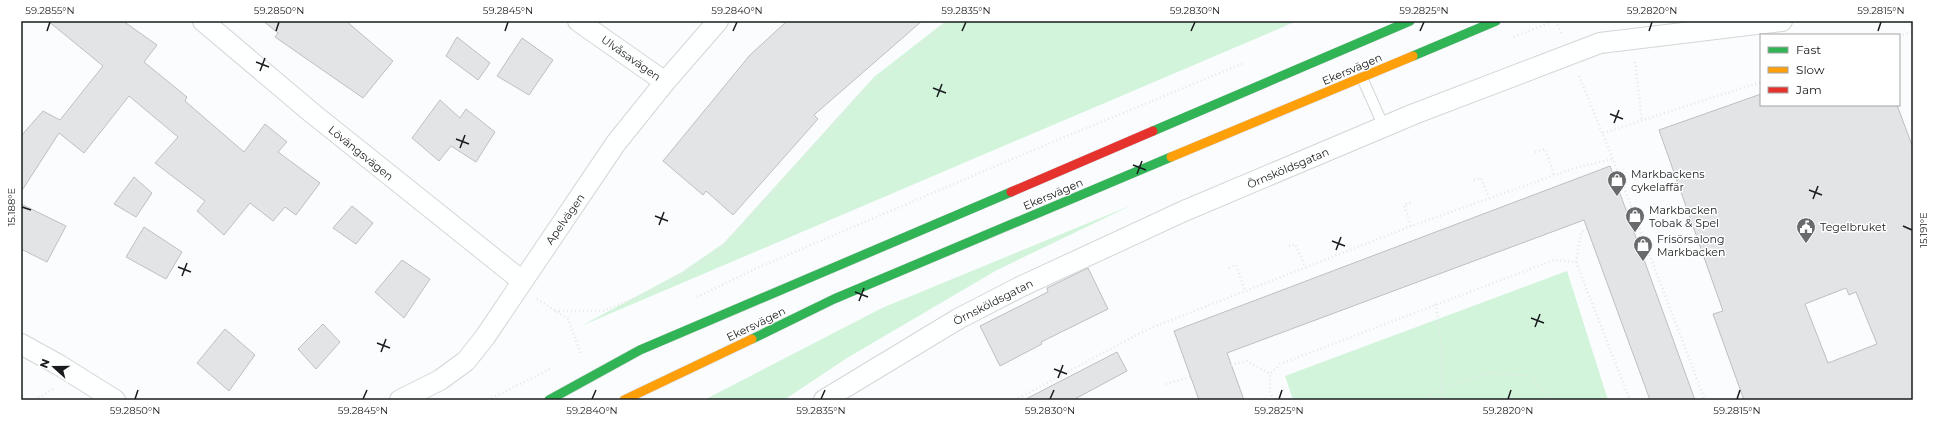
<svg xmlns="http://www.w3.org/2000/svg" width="1934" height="421" viewBox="0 0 1934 421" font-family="Montserrat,sans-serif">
  <rect width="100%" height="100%" fill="#fafcfe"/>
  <!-- green -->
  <path fill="#d2f4db" d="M946,21H1297L581,326L682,272L724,243L874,77Z
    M1132,205L997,270L847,358L784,400H704L882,308Z
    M1567,271L1608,400H1293L1285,376Z"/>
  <!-- building -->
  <path fill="#e2e4e6" stroke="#bdbfc1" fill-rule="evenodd" d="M48,21H123L157,45L144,62L187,97L185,101L244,152L265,124L287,142L278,152L320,183L296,215L285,207L273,221L250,203L224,235L197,211L205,201L155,163L178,137L129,96L84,153L59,133L21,192V136L43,111L60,120L103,66Z
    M263,21H346L393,61L363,98L275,37L278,33Z
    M787,21H922L814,115L818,119L733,215L706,191L703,195L663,161L750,55Z
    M457,37L490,63L478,80L446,56Z
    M522,38L553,60L529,95L497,76Z
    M1761,94V105H1897L1913,148V400H1744L1713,314L1723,311L1659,130ZM1846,288L1849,295L1856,292L1877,344L1828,363L1805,304Z
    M440,100L460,118L466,109L495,132L476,162L451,146L439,161L412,138Z
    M1610,166L1695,400H1650L1584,220L1227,353L1244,400H1199L1174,331Z
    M134,177L152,193L136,217L114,204Z
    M21,204L66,226L47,262L21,249Z
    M352,206L373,223L356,244L333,228Z
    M144,227L182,252L166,279L126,257Z
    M402,260L430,279L404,318L375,292Z
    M1088,268L1108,309L1041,342L1042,344L1000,366L980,326L1048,292L1047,288Z
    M323,324L340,342L316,369L298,349Z
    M225,329L255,355L229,391L197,363Z
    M1117,352L1127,371L1073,400H1024Z"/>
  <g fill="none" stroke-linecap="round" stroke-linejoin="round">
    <!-- lane casing -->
    <g stroke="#d4d6d8" stroke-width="12">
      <path id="lane" d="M1362,78L1384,127"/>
    </g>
    <!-- street casing -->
    <g stroke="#d4d6d8" stroke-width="22">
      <path id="street" d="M203,21L312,113L522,281
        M578,21L665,82
        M1600,43L1782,21
        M21,344L59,365L115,400
        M400,400L440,380L466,361L485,337L616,143L665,82L718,21
        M824,400L958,319L1020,287L1184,211L1414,114L1545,64"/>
    </g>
    <!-- fast casing -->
    <g stroke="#d4d6d8" stroke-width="10">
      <path id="fast" d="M1413,56L1496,21
        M1153,131L1410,21
        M752,339L834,299L1171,157
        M549,400L640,350L1011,192"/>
    </g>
    <!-- slow casing -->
    <g stroke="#d4d6d8" stroke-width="10">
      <path id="slow" d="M1171,157L1413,56
        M624,400L752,339"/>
    </g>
    <!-- jam casing -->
    <g stroke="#d4d6d8" stroke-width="10">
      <path id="jam" d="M1011,192L1153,131"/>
    </g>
    <!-- path -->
    <path stroke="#e6e7e7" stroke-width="2.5" stroke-dasharray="1 3" stroke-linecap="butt" d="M1556,21L1561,33
      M1908,21L1913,29
      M1899,36L1913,32
      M1514,37L1554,21
      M1635,62L1642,121
      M1579,76L1613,159L1705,400
      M1603,133L1761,82
      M1535,152L1545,149L1554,175
      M1474,180L1481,178L1489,198
      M1626,208L1631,206
      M1411,226L1404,205L1412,202
      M1289,246L1295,244L1306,268
      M1576,262L1581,232L1587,229
      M1229,268L1236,265L1245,291
      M697,297L757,268L1031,151L1244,63
      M537,299L568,319L581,354
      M1436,304L1442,351L1441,388L1443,400
      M555,311H603L661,287L716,253L791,173L856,98L950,21
      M1231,365L1247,361L1270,374
      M1166,384L1191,377
      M35,400L53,389
      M488,400L552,368
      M1015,400L1146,330L1411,226L1575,168L1613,159
      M1273,400L1270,391V374L1280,364L1554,260L1576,262L1630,400
      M1424,400L1441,388L1490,373L1531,376L1552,400"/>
    <!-- lane -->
    <use href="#lane" stroke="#feffff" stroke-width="10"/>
    <!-- street -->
    <use href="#street" stroke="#feffff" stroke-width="20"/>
    <!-- fast -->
    <use href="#fast" stroke="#30b455" stroke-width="9"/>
    <!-- slow -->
    <use href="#slow" stroke="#ff9f0a" stroke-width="9"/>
    <!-- jam -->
    <use href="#jam" stroke="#e5322d" stroke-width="9"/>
    <!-- street-bridge casing -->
    <g stroke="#d4d6d8" stroke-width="22" stroke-linecap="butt">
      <path id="street-bridge" d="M1545,64L1600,43"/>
    </g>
    <!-- street-bridge -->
    <use href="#street-bridge" stroke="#feffff" stroke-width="20"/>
  </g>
  <!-- ticks -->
  <path fill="none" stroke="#191c1e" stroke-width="1.5" d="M47,31L50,22M276,31L279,22M505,31L508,22M733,31L737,22M962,31L966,22M1191,31L1195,22M1420,31L1424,22M1649,31L1652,22M1878,31L1881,22M256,62L269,67M260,71L265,58M933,88L946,93M937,97L942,84M1610,114L1623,119M1614,123L1619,110M456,139L469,144M460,148L465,135M1133,165L1146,170M1137,174L1142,161M1809,190L1822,195M1813,199L1818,186M22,207L31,210M655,216L668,221M659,225L664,212M1903,226L1912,230M1332,241L1345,246M1336,250L1341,237M178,267L191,272M182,276L187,263M855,292L868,297M859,301L864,288M1531,318L1544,323M1535,327L1540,314M377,343L390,348M381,352L386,339M1054,369L1067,374M1058,378L1063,365M135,399L138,390M363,399L367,390M592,399L596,390M821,399L825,390M1050,399L1054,390M1279,399L1282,390M1508,399L1511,390M1737,399L1740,390"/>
  <!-- icons -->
  <defs>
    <g id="shop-pin" transform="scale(1)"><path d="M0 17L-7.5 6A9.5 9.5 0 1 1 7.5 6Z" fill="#686a6c" stroke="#fff"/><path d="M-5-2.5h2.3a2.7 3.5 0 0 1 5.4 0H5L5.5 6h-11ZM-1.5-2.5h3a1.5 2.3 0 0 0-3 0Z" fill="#fff"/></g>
    <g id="civic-pin" transform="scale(1)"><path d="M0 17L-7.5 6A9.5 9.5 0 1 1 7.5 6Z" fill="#686a6c" stroke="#fff"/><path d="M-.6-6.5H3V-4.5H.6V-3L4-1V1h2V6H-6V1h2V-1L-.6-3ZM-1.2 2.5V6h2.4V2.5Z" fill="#fff"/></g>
  </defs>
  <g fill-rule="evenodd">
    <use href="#shop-pin" x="1617" y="180"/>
    <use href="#shop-pin" x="1635" y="216"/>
    <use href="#civic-pin" x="1806" y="227"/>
    <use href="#shop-pin" x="1643" y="245"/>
  </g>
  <g text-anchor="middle" stroke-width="3" stroke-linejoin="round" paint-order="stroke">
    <!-- street labels -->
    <g font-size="11" fill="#191c1e" stroke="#fff">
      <text transform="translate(631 58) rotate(35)" y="4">Ulvåsavägen</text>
      <text transform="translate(1352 69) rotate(-23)" y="4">Ekersvägen</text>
      <text transform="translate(361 153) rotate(39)" y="4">Lövängsvägen</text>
      <text transform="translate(1288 168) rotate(-23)" y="4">Örnsköldsgatan</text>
      <text transform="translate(1053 194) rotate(-23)" y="4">Ekersvägen</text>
      <text transform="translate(565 219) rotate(-55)" y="4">Apelvägen</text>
      <text transform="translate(993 302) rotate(-27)" y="4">Örnsköldsgatan</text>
      <text transform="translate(756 324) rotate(-26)" y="4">Ekersvägen</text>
    </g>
    <!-- poi labels -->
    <g font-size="11" fill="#191c1e" stroke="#fff" text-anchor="start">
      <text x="1631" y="178">Markbackens<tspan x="1631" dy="13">cykelaffär</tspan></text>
      <text x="1649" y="214">Markbacken<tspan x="1649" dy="13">Tobak &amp; Spel</tspan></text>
      <text x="1820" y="231">Tegelbruket</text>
      <text x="1657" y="243">Frisörsalong<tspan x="1657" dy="13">Markbacken</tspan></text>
    </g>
  </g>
  <!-- border -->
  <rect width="1934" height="421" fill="none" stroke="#ffffff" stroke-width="44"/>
  <!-- legend -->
  <rect x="1760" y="34" width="140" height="72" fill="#ffffff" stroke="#a3a4a5"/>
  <rect x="1768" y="47" width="20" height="6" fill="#30b455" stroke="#a3a4a5"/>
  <text x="1796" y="54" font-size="12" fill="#191c1e">Fast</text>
  <rect x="1768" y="67" width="20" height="6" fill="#ff9f0a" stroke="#a3a4a5"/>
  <text x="1796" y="74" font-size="12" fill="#191c1e">Slow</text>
  <rect x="1768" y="87" width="20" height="6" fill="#e5322d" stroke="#a3a4a5"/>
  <text x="1796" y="94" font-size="12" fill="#191c1e">Jam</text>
  <!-- north arrow -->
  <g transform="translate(54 367) rotate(291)" stroke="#ffffff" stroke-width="3" paint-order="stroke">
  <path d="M0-3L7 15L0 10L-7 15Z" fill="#191c1e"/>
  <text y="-6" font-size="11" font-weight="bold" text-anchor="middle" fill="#191c1e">N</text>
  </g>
  <rect x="22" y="22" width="1890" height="377" fill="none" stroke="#191c1e" stroke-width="1.5"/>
  <g font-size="10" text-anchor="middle" fill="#191c1e">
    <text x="50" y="14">59.2855°N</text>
    <text x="279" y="14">59.2850°N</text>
    <text x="508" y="14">59.2845°N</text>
    <text x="737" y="14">59.2840°N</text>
    <text x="966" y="14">59.2835°N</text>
    <text x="1195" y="14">59.2830°N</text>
    <text x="1424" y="14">59.2825°N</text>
    <text x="1652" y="14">59.2820°N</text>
    <text x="1881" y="14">59.2815°N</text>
    <text transform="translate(11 207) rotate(-90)" y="4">15.188°E</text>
    <text transform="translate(1923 230) rotate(-90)" y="4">15.191°E</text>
    <text x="135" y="414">59.2850°N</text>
    <text x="363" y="414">59.2845°N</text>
    <text x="592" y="414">59.2840°N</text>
    <text x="821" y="414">59.2835°N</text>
    <text x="1050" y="414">59.2830°N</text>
    <text x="1279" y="414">59.2825°N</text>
    <text x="1508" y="414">59.2820°N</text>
    <text x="1737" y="414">59.2815°N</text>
  </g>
</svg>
